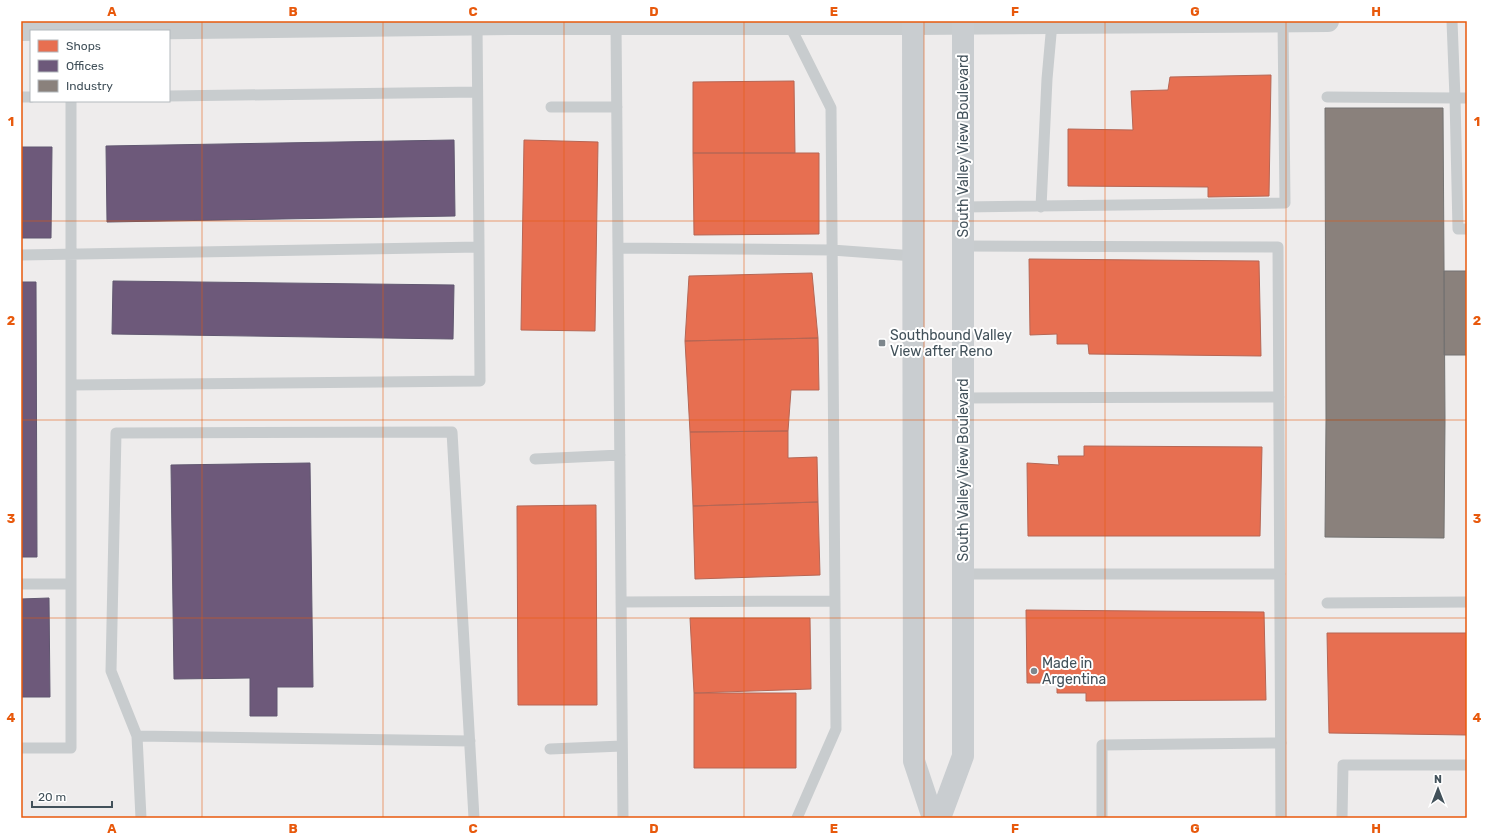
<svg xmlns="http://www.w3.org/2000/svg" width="1488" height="839" viewBox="0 0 1488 839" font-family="Rubik,sans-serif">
  <rect width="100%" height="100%" fill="#eeecec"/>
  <!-- shops -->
  <path fill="#e76f51" stroke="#b66654" d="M1271,75L1269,196L1208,197V187L1068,186V129L1133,130L1131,91L1168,90L1170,77Z
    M794,81L795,153H693V82Z
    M524,140L598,142L595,331L521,330Z
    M693,153H819V234L694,235Z
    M1029,259L1259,261L1261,356L1089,354L1088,344H1057V334L1030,335Z
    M812,273L818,338L685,341L689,276Z
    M818,338L819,390H791L788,431L690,432L685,341Z
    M788,431V458L817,457L818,502L693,506L690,432Z
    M1084,446L1262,447L1260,536H1028L1027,463L1059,465L1058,456H1084Z
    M818,502L820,575L695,579L693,506Z
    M596,505L597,705H518L517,506Z
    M1026,610L1264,612L1266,700L1086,701V693H1057V683H1027Z
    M690,618H810L811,689L694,693Z
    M1327,633H1467V735L1329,733Z
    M694,693H796V768H694Z"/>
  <!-- offices -->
  <path fill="#6d597a" stroke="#605770" d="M454,140L455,216L107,222L106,146Z
    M21,147H52L51,238H21Z
    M113,281L454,285L453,339L112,334Z
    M21,282H36L37,557H21Z
    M310,463L313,687H277V716H250V678L174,679L171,465Z
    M49,598L50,697H21V599Z"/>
  <!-- industry -->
  <path fill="#8a817c" stroke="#747372" d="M1325,108H1443L1445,420H1326Z
    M1444,271H1467V355H1444Z
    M1326,420H1445L1444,538L1325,537Z"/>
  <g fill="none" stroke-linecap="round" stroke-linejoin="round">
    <!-- lane -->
    <path stroke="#c8ccce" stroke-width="11" d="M1452,21L1455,98H1467
      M616,24L623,818
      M789,24L831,108L836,729L797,818
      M169,96L477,92
      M21,97H31
      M1327,97L1455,98L1458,229H1467
      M551,107H617
      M963,207L1285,203L1283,21
      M1041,207L1047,79L1052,23
      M963,246L1278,247L1281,818
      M618,248L832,250L914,256
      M21,255L479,247L477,24
      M71,385L480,381L479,247
      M963,398L1279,397
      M535,459L620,455
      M963,574H1280
      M21,584H71
      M621,602L835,601
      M1327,603L1467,602
      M137,736L470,741
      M21,748H71V101
      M550,749L622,746
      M141,818L137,736L111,671L116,433L452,432L474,818
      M1102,818V745L1281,743
      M1342,818L1343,765H1467"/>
    <!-- street -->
    <path stroke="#c8ccce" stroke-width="22" d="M21,30L515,24H913L1328,21"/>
    <!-- secondary -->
    <path stroke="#c9cdd0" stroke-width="22" d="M913,21L914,761L933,818
      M940,818L963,756V21"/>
  </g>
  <!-- grid -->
  <path fill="none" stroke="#e8590c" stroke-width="1" stroke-opacity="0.55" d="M202,21V818M383,21V818M564,21V818M744,21V818M924,21V818M1105,21V818M1286,21V818M21,221H1467M21,420H1467M21,618H1467"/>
  <!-- markers -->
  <g fill="#7e878d" stroke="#fff" stroke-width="1.5">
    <rect x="878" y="339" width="8" height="8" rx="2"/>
    <circle cx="1034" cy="671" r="4"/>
  </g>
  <g text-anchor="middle" stroke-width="4" stroke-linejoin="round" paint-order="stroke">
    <!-- street labels -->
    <g font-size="14" fill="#42515a" stroke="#fff">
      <text transform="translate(963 146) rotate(-90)" y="5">South Valley View Boulevard</text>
      <text transform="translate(963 470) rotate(-90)" y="5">South Valley View Boulevard</text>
    </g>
    <!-- poi labels -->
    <g font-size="14" fill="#42515a" stroke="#fff" text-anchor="start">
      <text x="890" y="340">Southbound Valley<tspan x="890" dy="16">View after Reno</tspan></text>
      <text x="1042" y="668">Made in<tspan x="1042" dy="16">Argentina</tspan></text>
    </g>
  </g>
  <!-- border -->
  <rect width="1488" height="839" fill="none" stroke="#ffffff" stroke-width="44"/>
  <!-- legend -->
  <rect x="30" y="30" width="140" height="72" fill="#ffffff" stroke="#b3b9bd"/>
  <rect x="38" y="40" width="20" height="12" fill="#e76f51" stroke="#b3b9bd"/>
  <text x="66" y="50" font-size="12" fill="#42515a">Shops</text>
  <rect x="38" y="60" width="20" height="12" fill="#6d597a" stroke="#b3b9bd"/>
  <text x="66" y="70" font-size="12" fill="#42515a">Offices</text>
  <rect x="38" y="80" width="20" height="12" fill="#8a817c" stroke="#b3b9bd"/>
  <text x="66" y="90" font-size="12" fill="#42515a">Industry</text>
  <!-- north arrow -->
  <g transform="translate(1438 789)" stroke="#ffffff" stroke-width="3" paint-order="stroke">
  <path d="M0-3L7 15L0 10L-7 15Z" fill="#42515a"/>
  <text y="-6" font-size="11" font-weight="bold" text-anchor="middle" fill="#42515a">N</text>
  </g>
  <!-- scale -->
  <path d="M32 801v6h80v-6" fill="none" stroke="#42515a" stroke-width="2"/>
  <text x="38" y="801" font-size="12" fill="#42515a" stroke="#ffffff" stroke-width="3" paint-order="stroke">20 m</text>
  <rect x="22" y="22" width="1444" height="795" fill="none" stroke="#e8590c" stroke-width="1.5"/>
  <g font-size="13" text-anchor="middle" font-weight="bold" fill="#e8590c">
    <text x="112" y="16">A</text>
    <text x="293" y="16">B</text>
    <text x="473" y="16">C</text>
    <text x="654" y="16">D</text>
    <text x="834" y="16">E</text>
    <text x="1015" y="16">F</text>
    <text x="1195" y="16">G</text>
    <text x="1376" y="16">H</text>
    <text x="11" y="126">1</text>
    <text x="1477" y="126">1</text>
    <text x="11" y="325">2</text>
    <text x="1477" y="325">2</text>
    <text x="11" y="523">3</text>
    <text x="1477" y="523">3</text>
    <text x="11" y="722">4</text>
    <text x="1477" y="722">4</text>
    <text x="112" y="833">A</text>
    <text x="293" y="833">B</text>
    <text x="473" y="833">C</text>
    <text x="654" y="833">D</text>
    <text x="834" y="833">E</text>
    <text x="1015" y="833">F</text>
    <text x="1195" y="833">G</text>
    <text x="1376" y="833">H</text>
  </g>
</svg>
